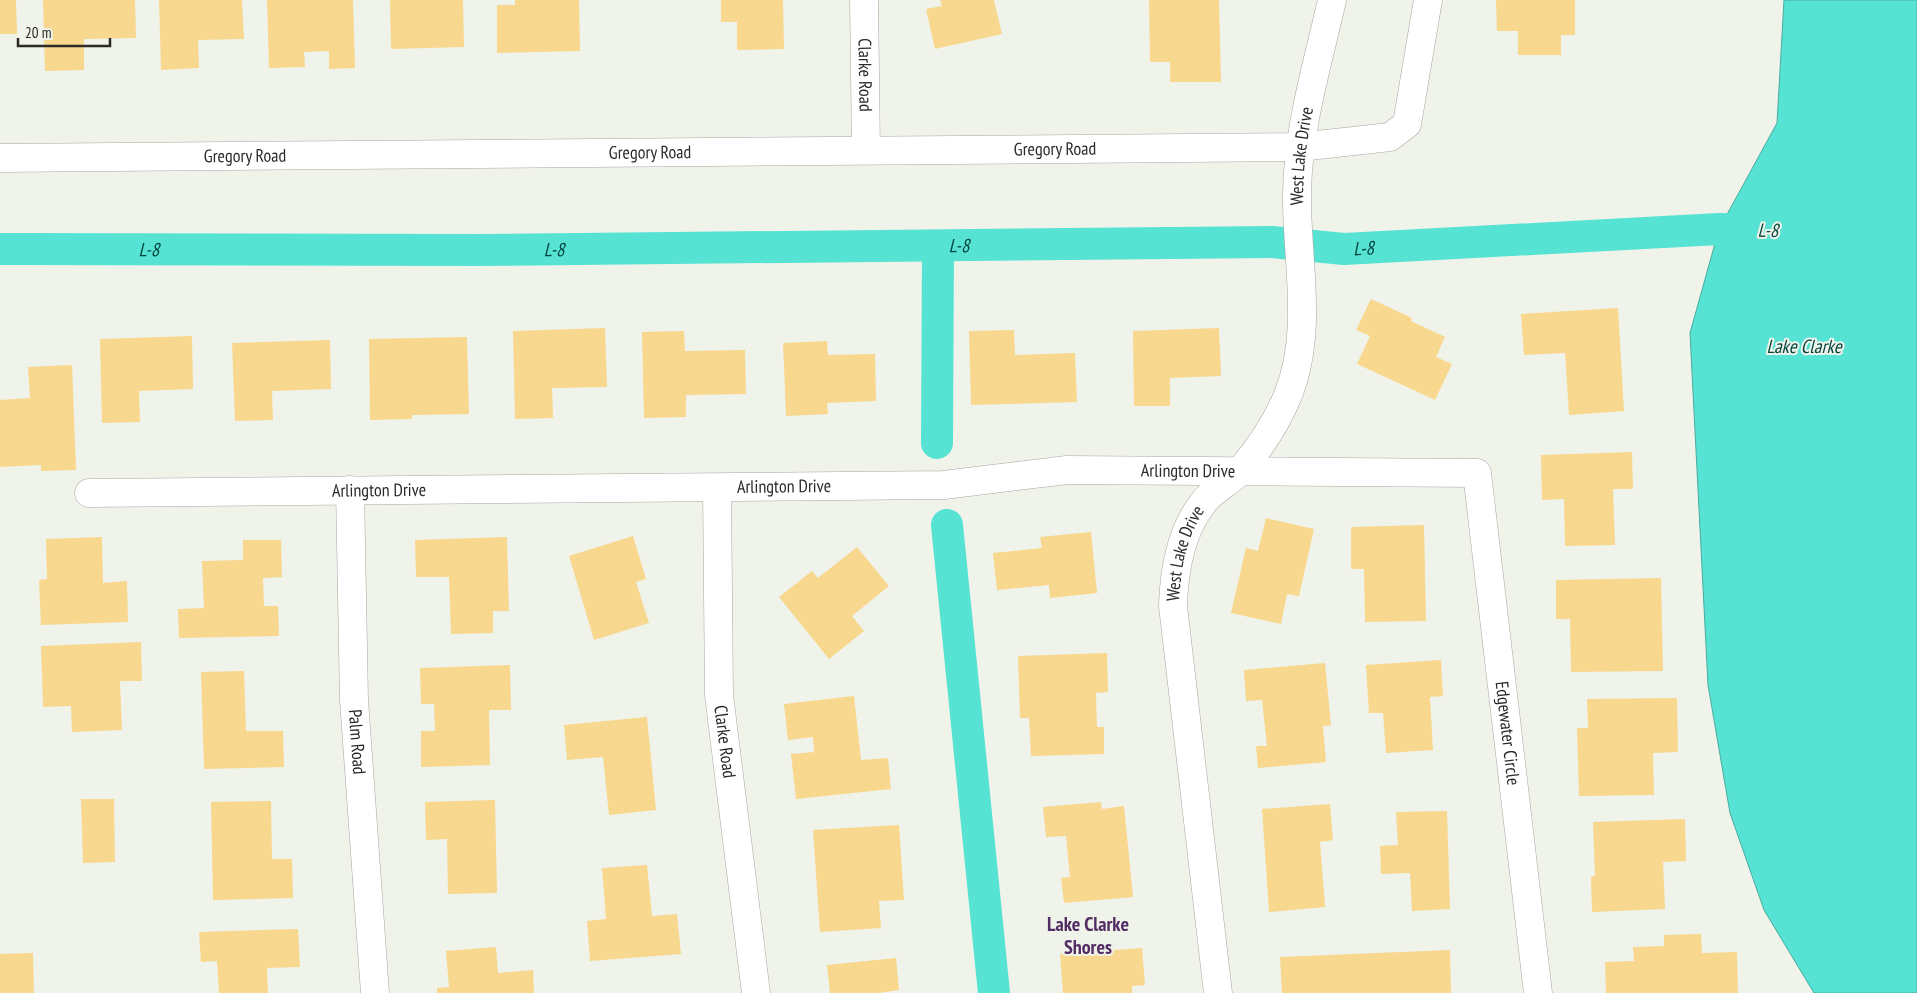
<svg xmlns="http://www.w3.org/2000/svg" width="1917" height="993" viewBox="0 0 1917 993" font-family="'PT Sans Narrow',sans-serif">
  <rect width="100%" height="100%" fill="#f0f3ea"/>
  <!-- water -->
  <path fill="#56e3d3" stroke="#49ac9f" d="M1784,0H1917V993H1814L1764,910L1730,813L1708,685L1690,333L1719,229L1777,123Z"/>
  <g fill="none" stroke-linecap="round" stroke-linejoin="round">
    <!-- canal -->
    <g stroke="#56e3d3" stroke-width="32">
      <path id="s1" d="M0,249L479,250L1272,242L1344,249L1719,229L1762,230"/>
      <path d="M937,443L938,246"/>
      <path d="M947,525L994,993"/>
    </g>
  </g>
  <!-- building -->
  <path fill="#f8d78e" d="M0,0H16L17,34H0Z
    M43,0H135L136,38L84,39V70L45,71Z
    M159,0H242L244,39L198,40L199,68L161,70Z
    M267,0H353L355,68L329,69V51L304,52L305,67L269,68Z
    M390,0H463L464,47L391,49Z
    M515,0H579L580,51L497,53V5H515Z
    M721,0H783L784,49L737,50V22H721Z
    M940,0H994L1002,34L935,49L926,9L942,6Z
    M1149,0H1219L1221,82H1170V62H1150Z
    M1496,0H1575V35H1561V55H1518V31H1497Z
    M1371,299L1412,318L1411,321L1445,337L1436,357L1452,364L1435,400L1357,364L1370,336L1356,330Z
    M1618,308L1624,411L1569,415L1565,353L1524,355L1521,314Z
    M605,328L607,387L552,388L553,418L515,419L513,331Z
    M1219,328L1221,376L1170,378V406H1134L1133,331Z
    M1014,330L1015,355L1075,353L1077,402L971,405L969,331Z
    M684,331L685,351L745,350L746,394L686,395V417L644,418L642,332Z
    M192,336L193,389L139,391L140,422L102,423L100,339Z
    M467,337L469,414L412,415V419L370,420L369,339Z
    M330,340L331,389L272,391L273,420L235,421L232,343Z
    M827,341L828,355L875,354L876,401L827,403L828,414L786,416L783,343Z
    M72,365L76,470L41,471V465L0,467V400L30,398L28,367Z
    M1632,452L1633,489H1613L1615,545L1565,546L1564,499L1542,500L1541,455Z
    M1266,518L1314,529L1299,596L1287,594L1281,624L1231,613L1246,548L1258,551Z
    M1424,525L1426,621L1365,622L1364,569H1351V527Z
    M1091,532L1097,593L1050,598L1049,585L997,590L993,553L1042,548L1040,537Z
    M633,536L646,579L636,582L649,623L594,640L569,556Z
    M102,537L103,583L127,581L128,622L41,625L39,580L47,579L46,539Z
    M507,537L509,611H493V633L451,634L449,577H416L415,540Z
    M243,540H281L282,577L263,578L264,606H278L279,636L179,638L178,609L204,608L202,561L243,560Z
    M857,547L889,586L852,616L864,631L829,659L779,597L812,571L818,578Z
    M1661,578L1663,671L1571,672L1570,619H1556V580Z
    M141,642L142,681H120L122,730L72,732L71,706L43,707L41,646Z
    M1107,653L1108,692L1096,693L1097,727H1104V754L1031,756L1029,718H1020L1018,656Z
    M1441,660L1443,696L1430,697L1433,750L1386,753L1383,713H1369L1366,665Z
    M1325,663L1331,725L1323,726L1326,762L1258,768L1256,746H1267L1262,700L1246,701L1244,670Z
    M510,665L511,710H489L490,765L421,767V731H435L434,704H421L420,668Z
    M244,671L246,731H283L284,767L204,769L201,672Z
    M854,696L861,760L888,758L891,789L796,799L791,754L814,752L813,737L788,740L784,704Z
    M1677,698L1678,752L1653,753L1654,795L1579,796L1577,728H1588L1587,699Z
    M647,717L656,810L609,815L603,757L567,760L564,725Z
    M81,799H114L115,862L83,863Z
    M495,800L497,893L448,894L447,839L426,840L425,802Z
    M271,801L272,859H292L293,898L213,900L211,802Z
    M1101,802L1102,809L1124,806L1133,897L1064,903L1061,878L1070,877L1066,836L1046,837L1043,807Z
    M1330,804L1333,840L1320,842L1325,907L1269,912L1262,809Z
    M1447,811L1450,909L1412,911L1410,873L1381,874L1380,846L1398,845L1396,812Z
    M1685,819L1686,861L1663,862L1665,909L1592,912L1591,877L1595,876L1593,822Z
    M899,825L904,900L879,901L881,928L820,932L813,830Z
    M647,865L652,916L677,914L681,954L590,961L587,921L606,919L602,868Z
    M298,929L300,967L267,968L268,993H219L217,961L201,962L199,932Z
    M1701,934L1702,953L1737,952L1738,993H1606L1605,962L1634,961L1633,947L1664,946V935Z
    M496,947L498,973L533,970L534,993H437V988L449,987L446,951Z
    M1142,948L1145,985L1132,986V993H1063L1060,954Z
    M1450,950L1451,993H1282L1280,957Z
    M33,953L34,993H0V954Z
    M896,958L899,990L879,993H830L827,965Z"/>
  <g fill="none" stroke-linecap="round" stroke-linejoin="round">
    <!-- minor casing -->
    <g stroke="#a6a8a0" stroke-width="29">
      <g id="minor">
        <path id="s2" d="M864,0L866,150"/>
        <path id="s3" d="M0,158L1299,147L1390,137L1407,124L1428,0"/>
        <path id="s4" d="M717,488L719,695L756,993"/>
        <path id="s5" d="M350,490L354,700L375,993"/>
        <path id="s6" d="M89,493L944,485L1067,470L1477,473L1538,993"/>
        <path id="s7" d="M1218,993L1173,606C1174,570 1180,532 1203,503C1212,490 1229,483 1240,471C1259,449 1277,422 1288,395C1314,330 1296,259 1297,193C1298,127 1318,63 1332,0"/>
      </g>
    </g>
    <!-- minor -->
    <use href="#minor" stroke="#fff" stroke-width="28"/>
  </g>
  <g text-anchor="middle" stroke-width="4" stroke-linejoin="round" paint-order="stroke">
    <!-- street labels -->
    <g font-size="18" fill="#2a2b27" stroke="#f0f3ea">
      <text dy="6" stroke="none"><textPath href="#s2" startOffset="75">Clarke Road</textPath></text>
      <text dy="6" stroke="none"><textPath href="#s3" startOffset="1055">Gregory Road</textPath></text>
      <text dy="6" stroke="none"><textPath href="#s3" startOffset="650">Gregory Road</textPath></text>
      <text dy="6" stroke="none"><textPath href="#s3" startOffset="245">Gregory Road</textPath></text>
      <text dy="6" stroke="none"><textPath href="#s7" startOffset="879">West Lake Drive</textPath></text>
      <text dy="6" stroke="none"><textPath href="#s6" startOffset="1100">Arlington Drive</textPath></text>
      <text dy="6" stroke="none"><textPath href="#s6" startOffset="695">Arlington Drive</textPath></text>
      <text dy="6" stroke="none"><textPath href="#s6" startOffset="290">Arlington Drive</textPath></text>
      <text dy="6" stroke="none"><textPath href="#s7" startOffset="444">West Lake Drive</textPath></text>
      <text dy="6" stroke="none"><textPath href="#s6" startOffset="1651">Edgewater Circle</textPath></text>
      <text dy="6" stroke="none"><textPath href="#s4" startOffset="254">Clarke Road</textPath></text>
      <text dy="6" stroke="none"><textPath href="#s5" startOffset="252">Palm Road</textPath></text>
    </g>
    <!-- water labels -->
    <g font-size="19" font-style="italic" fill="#044640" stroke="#f0f3ea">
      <text transform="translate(1768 230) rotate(1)" y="7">L-8</text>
      <text dy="7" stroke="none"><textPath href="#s1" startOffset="959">L-8</textPath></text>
      <text dy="7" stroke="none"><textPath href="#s1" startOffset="1364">L-8</textPath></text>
      <text dy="7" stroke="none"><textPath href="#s1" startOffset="149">L-8</textPath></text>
      <text dy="7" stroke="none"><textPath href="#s1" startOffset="554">L-8</textPath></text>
      <text x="1804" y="353">Lake Clarke</text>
    </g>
    <!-- quarter labels -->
    <g font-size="20" font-weight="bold" fill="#522c64" stroke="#f0f3ea">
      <text x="1088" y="931">Lake Clarke<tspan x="1088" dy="23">Shores</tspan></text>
    </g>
  </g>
  <!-- scale -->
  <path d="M18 38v8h92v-8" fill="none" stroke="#2a2b27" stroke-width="2.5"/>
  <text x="25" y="38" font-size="15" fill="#2a2b27" stroke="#f0f3ea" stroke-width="4" paint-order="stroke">20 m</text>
</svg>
